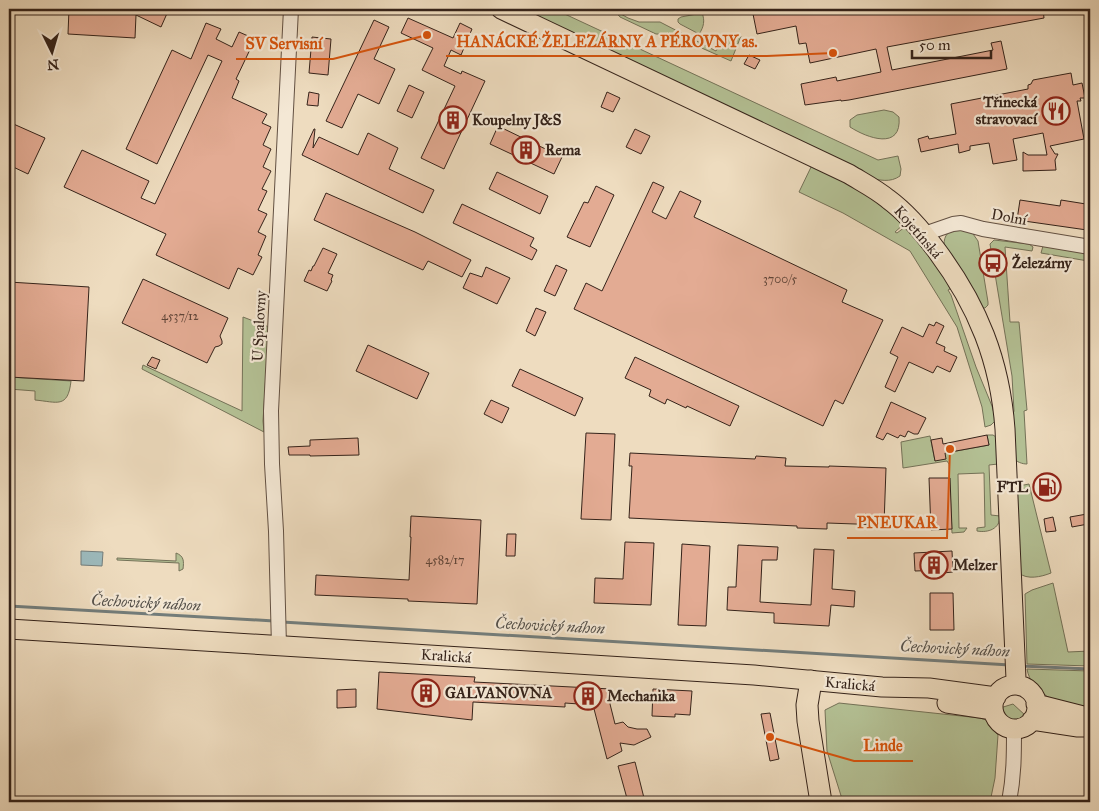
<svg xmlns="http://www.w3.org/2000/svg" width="1099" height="811" viewBox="0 0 1099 811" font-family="'IM FELL Great Primer',serif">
  <rect width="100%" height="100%" fill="#eedcbf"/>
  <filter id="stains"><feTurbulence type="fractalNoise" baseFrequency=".004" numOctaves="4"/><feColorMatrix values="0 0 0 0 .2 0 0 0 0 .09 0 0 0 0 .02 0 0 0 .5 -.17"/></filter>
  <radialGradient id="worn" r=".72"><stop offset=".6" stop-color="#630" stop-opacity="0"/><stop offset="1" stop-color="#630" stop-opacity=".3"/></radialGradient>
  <!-- green -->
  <path fill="#b4c195" stroke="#747258" d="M513,9H554L878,160L898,156L901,169L900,176C890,183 880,180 869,178Z
    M614,10L628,18L639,22H660L716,51L721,42H723L725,39L741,36L731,61L670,34H656L620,17Z
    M702,13C705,20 704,27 699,34L680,24L678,22V19L681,17Z
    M884,110L893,112L899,117C902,151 867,138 850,127V120L857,115Z
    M813,163L869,196L904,224L895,232L897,233L905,227C920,243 943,268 950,289L948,290L951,295L976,367L992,406L996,420L991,425L985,427L982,407L957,327L910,251L843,213L799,192Z
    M958,228L971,231L978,241L988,302V305L985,308H982L944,245C944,235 948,231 958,228Z
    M994,240L1029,244L1033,247L1032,251L1005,247L1010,322H1019L1027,410L1024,411L1027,464C1022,464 1017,462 1013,458L1011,420L1014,411L1012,376L990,244Z
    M1043,246L1087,253L1089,256L1088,261L1041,253Z
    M243,317L269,327L263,421L264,432L142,369L143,365L242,411Z
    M9,377L71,381C68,409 57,402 35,400V391L9,389Z
    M987,435H993L996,437L998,464L989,465L991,515L1000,516C1000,529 988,533 977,531V528L985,527L984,473L958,474L959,528H967L964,532L952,533L949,464L947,461L903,468L901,442L930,436L935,461L945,453L989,445Z
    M1029,484L1051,573C1041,577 1027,580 1019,573L1014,492L1019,486Z
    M176,553C184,556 184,561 183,569L179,571V563L117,560V558L176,561Z
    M1053,583L1068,652L1090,651V666L1027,664L1025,594L1032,590Z
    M1027,669L1090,671V711L1064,706L1063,701C1058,700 1052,700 1048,697C1037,690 1029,681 1027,669Z
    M839,703L980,718L986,720L998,735L995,778L990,802H843L827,751L825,710Z
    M1013,704L1026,716C1015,726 1003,723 1000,708Z"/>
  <!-- water -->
  <path fill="#9cb9bb" stroke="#737d7b" d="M81,551L103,552L102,566L81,565Z"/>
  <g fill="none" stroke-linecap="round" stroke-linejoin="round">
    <!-- stream -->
    <path stroke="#737d7b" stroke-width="3" d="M9,606L274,621
      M282,622L1010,665
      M1021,666L1090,669"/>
  </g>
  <!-- building -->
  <path fill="#e3ab93" stroke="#35231a" d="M69,9H169L161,27L136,15L135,38L68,34Z
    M752,9H1043L1044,18L887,47L892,70L993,50L991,43L1001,41L1007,69L849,100L841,101V100L805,105L801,84L836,77L837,81L881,72L876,49L810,63L806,43L799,44L796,26L757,34Z
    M408,18L453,38L460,23L472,29L461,55L451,50L444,66L461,74L462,71L485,81L444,169L421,158L455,86L422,70L433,48L401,33Z
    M374,20L389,27L374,59L395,69L379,104L358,94L342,128L326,121Z
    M206,23L221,29L216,39L232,47L239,32L255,39L236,79L239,81L232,98L267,114L262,123L271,127L263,145L271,149L263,167L271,171L262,189L267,191L258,210L267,214L258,232L266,236L258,255L262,257L253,275L238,268L229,289L156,255L166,234L64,187L82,150L149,181L141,198L155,204L222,61L208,55L157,164L126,149L172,50L191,59Z
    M312,37L331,39L328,75L309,73Z
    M749,55L760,60L755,69L744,64Z
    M1071,73L1073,85L1082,83L1085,98H1080L1081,101H1077L1084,139L1050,146L1055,154H1058L1055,160L1056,170L1023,171V152L1028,155H1047L1043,133L1013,139L1017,160L993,164L989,143L970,146V150L959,153L958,144L921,152L918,139L928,136L929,139L956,134L951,104L1028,89V85L1031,84L1033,80Z
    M409,85L424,92L412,118L397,111Z
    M309,92L319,94L318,106L307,105Z
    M607,92L620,98L613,112L601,107Z
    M9,122L45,138L28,174L9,165Z
    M498,126L562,157L554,174L490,144Z
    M314,129H315L313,148L319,137L358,155L368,133L398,148L389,169L434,190L423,213L302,155Z
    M635,129L650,136L641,154L626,147Z
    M497,172L548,196L540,214L489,189Z
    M653,182L664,187L652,212L666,219L680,191L701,201L694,217L847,290L842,302L883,320L843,404L835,400L823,426L574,309L586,283L602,291Z
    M596,186L614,195L590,247L567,237L584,202L588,203Z
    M326,193L415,232L471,260L462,277L428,261L423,270L314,220Z
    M1020,200L1060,206L1061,200L1086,204L1085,216L1089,217L1087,230L1017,220Z
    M462,204L534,238L530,246L537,250L532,260L453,223Z
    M323,248L337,254L328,273L333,275L331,280L332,281L327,291L304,281L309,270L311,271L313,266H314Z
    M556,265L567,270L555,296L544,291Z
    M486,267L510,278L497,304L463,288L470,273L482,277Z
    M143,279L228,318L220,336L222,341V344L219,346L215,347L207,363L122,323Z
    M9,282L89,287L84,381L9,377Z
    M536,308L546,312L535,336L526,331Z
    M936,322L944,326L936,343L945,347L944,351L957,357L950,372L937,366L933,373L909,362L895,392L885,387L898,357L890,353L902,327L923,337L929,324L934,326Z
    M368,345L429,373L417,399L356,371Z
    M152,357L160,360L156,369L147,365Z
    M635,357L739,406L730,426L687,406L686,408L667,399L665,404L649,396L651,390L625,378Z
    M520,369L583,398L575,416L512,386Z
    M491,400L509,408L502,423L484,414Z
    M891,402L926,418L918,434H914L908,431L905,437L900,435L898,438L887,433L883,440L876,437Z
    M586,433L615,434L611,520L581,519Z
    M987,435L989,445L945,453L946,459L935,461L931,440L942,438L943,444Z
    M358,438L359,455L310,456V455H289L288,447L310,446V440Z
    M630,453L755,459L756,456L786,458L785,466L829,467V466L886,468L884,525L827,523V529L797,528V526L629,518L632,466H629Z
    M929,478H950L952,529L931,530Z
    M1087,514L1088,524L1072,527L1070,517Z
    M411,516L481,520L477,604L408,601V599L315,595L316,575L409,580L411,537H410Z
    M1053,517L1056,531L1046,532L1044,519Z
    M507,534H516L515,556H506Z
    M625,542L654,543L651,605L594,603L595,578L623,579Z
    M682,544L710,546L706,626L678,625Z
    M738,545L778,547L777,560H762L760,602L775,603L811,605L814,549L834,550L832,589L855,591L854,607L831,605L829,626L774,623V613L727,610L728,587H736Z
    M952,551L953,572L943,573V570L915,571L914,553Z
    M930,593H953L954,630H930Z
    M379,672L475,677L474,682L611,689L610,704L615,724L623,722L628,727L637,729H647L651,737L634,745L620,743L622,751L607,759L593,705L565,703V707L473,702L472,720L377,709Z
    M356,689V707L337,708V690Z
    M653,689L692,691L690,715L675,714V717L652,716Z
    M770,713L779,759L770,761L761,714Z
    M635,762L645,802H628L618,766Z"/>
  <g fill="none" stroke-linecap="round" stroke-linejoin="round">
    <!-- minor casing -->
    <g stroke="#635143" stroke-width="16">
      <path id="minor" d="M924,234L953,224L961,223L983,229L1090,247
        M279,646L276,531L272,464L271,411L291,9
        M1009,802C1014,776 1014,755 1014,729"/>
    </g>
    <!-- major casing -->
    <g stroke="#35231a" stroke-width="21">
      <path id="major" d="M501,9L849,174C862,182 876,189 888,199C907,213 923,232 937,251C978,306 1000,361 1005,429L1016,679V685
        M9,629L754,675L882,687L929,688L996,697
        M993 707a22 22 0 1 1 44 0a22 22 0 1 1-44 0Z
        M947,703L993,710
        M1036,704L1087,717
        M1032,720L1078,727H1090"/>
    </g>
    <!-- highway casing -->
    <g stroke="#35231a" stroke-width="23">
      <path id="highway" d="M811,681L807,705L808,721L821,802"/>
    </g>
    <!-- minor -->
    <use href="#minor" stroke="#f4e8d5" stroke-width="14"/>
    <!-- major -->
    <use href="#major" stroke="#eedcbf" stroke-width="19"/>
    <!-- highway -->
    <use href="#highway" stroke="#eedcbf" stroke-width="21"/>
  </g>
  <!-- icons -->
  <defs>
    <g id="restaurant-ring" transform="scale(1.4375)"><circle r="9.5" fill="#f4e8d5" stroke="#8f2418" stroke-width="1.5"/><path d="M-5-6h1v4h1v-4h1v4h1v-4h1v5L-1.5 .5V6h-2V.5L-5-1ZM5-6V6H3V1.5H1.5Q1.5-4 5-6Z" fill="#8f2418"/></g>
    <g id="building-ring" transform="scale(1.4375)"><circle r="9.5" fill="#f4e8d5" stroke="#8f2418" stroke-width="1.5"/><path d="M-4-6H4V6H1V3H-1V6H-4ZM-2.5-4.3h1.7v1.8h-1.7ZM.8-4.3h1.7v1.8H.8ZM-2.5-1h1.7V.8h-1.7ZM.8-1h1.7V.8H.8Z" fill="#8f2418"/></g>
    <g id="bus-ring" transform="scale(1.4375)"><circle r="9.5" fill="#f4e8d5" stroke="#8f2418" stroke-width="1.5"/><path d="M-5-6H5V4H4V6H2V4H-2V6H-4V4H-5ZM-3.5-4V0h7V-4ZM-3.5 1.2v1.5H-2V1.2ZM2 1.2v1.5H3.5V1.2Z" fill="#8f2418"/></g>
    <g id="fuel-ring" transform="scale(1.4375)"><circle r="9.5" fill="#f4e8d5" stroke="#8f2418" stroke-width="1.5"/><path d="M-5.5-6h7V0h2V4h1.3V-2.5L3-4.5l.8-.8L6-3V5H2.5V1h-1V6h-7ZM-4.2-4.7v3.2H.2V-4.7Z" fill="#8f2418"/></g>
  </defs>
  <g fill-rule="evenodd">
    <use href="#restaurant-ring" x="1056" y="111"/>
    <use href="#building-ring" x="453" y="120"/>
    <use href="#building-ring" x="526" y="150"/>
    <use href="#bus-ring" x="993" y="263"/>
    <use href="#fuel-ring" x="1047" y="487"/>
    <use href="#building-ring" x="934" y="565"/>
    <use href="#building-ring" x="426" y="693"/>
    <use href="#building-ring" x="588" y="696"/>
  </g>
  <g text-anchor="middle" stroke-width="4.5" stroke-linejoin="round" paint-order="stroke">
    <!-- number labels -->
    <g font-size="12" fill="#604538">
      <text x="780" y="283">3700/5</text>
      <text x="180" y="320">4537/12</text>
      <text x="445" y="564">4582/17</text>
    </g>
    <!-- poi labels -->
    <g font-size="15" font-weight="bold" fill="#35231a" stroke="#f4e8d5" text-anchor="start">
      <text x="1037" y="107" text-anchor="end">Třinecká<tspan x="1037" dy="17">stravovací</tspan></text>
      <text x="472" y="125">Koupelny J&amp;S</text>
      <text x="545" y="155">Rema</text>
      <text x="1012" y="268">Železárny</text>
      <text x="1028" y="492" text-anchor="end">FTL</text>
      <text x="953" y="570">Melzer</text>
      <text x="445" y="698">GALVANOVNA</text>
      <text x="607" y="701">Mechanika</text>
    </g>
    <!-- street labels -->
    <g font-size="15" fill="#35231a" stroke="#f4e8d5">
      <text transform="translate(1009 217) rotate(10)" y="5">Dolní</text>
      <text transform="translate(918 232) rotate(49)" y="5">Kojetínská</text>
      <text transform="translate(259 326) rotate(-87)" y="5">U Spalovny</text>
      <text transform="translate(446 656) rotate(4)" y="5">Kralická</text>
      <text transform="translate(850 684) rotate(5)" y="5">Kralická</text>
    </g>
    <!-- water labels -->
    <g font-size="16" font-style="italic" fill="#54504a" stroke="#f4e8d5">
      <text transform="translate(146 602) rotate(3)" y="6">Čechovický náhon</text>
      <text transform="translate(550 625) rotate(3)" y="6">Čechovický náhon</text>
      <text transform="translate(955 648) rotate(3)" y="6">Čechovický náhon</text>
    </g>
  </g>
  <!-- callouts -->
  <path fill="none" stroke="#d6540d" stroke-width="2" d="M833 53L767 56H446M427 35L333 59H236M950 449L947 538H847M770 737L854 761H913"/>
  <g fill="#d6540d" stroke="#f4e8d5" stroke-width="2">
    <circle cx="833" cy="53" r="5"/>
    <circle cx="427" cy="35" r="5"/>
    <circle cx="950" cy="449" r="5"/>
    <circle cx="770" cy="737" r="5"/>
  </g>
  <g font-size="16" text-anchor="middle" font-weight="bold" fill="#d6540d" stroke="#f4e8d5" stroke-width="4.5" stroke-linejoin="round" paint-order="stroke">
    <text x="607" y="47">HANÁCKÉ ŽELEZÁRNY A PÉROVNY as.</text>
    <text x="284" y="49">SV Servisní</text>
    <text x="897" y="528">PNEUKAR</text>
    <text x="883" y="751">Linde</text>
  </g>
  <!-- margin -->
  <rect width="1099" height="811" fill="none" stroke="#eedcbf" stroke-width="30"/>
  <rect x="10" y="10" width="1079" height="791" fill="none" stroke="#35231a" stroke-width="2.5"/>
  <rect x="15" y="15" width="1069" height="781" fill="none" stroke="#35231a"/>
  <!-- north arrow -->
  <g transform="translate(52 52) rotate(175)" stroke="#f4e8d5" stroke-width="4" paint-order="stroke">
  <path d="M0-4L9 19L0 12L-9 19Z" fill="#35231a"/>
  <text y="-8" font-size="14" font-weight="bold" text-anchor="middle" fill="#35231a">N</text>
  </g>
  <!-- scale -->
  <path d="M912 50v8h79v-8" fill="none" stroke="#35231a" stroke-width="2.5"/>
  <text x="919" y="50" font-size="15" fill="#35231a" stroke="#f4e8d5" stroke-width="4" paint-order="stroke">50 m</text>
  <rect width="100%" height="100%" filter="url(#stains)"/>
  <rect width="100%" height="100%" fill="url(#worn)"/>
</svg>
